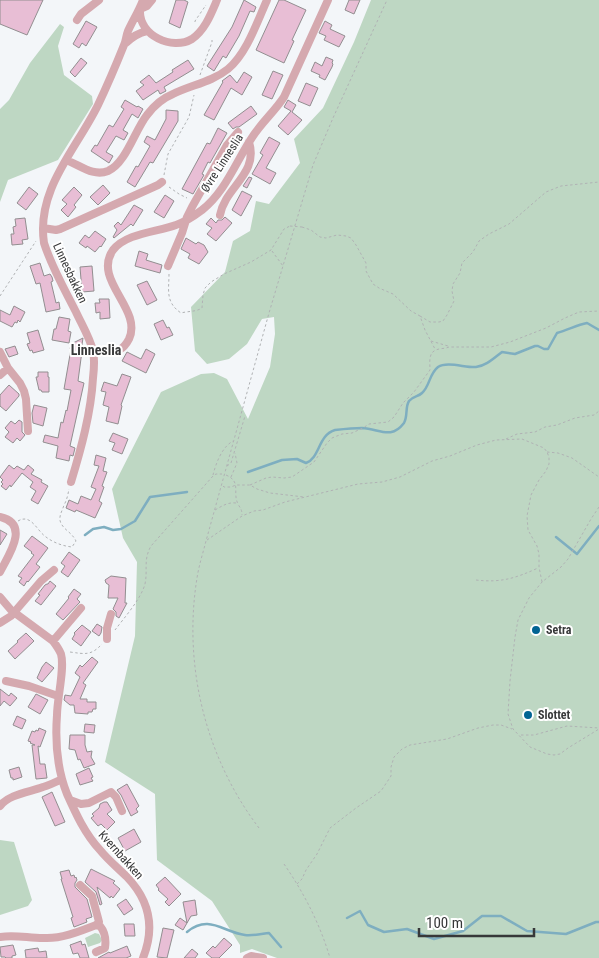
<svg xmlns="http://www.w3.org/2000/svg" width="599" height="958" viewBox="0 0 599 958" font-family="'Roboto Condensed',sans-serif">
  <rect width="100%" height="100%" fill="#f3f6f9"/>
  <!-- green -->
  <path fill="#bed7c3" d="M371,0H599V958H277L252,949L240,953V945L212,901L157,860L155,794L105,762L135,636L137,562L123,538L112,489L161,392L201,374L214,373L227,379L248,419L270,367L275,334L274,317L262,319L247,344L229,359L207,364L195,351L191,307L225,272L233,241L250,231L256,201L269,204L300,163L294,139L323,108L354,42Z
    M60,24L64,27L58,46L64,75L92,96L93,104L58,160L8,180L0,202V109L9,100L30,63Z
    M0,840L14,842L32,900L28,906L0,915Z
    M95,933L99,934L102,940L100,943L88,947L85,938Z"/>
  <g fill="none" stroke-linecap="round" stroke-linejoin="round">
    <!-- stream -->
    <path stroke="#7eaec0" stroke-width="2.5" d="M248,472L282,460L297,459L306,463C320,458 318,435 335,430C344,429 353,428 362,428C380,429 391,440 404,423C408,416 405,407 409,401C413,396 418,397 422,393C430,386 429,374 438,367C447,361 466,368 476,367C486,366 494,358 502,352L515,354L535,346H538L544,349H548L557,333C568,330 577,325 587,323L599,330
      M85,535L93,529L104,527L113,530L121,529L135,521L150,497L187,492
      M556,537L577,554L599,526
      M347,918L360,911L368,925L384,932L407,929L434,939L463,931L482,916H501L527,931L566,934L596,922H599
      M187,932C209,914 223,932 245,935C252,936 261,934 269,933L281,947"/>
  </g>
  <!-- building -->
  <path fill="#e8bed5" stroke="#928e90" d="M0,0H43L27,35L0,24Z
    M176,0H184L188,2L180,28L169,23Z
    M244,0L256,7L254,12L250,11L239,36L226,58L223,56L214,71L207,66L232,27Z
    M279,0H284L306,10L292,40L294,41L284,63L256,50Z
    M349,0H360L354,14L345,10Z
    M86,21L97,27L86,46L82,43L79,48L73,44Z
    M325,21L332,25L330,29L345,36L339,47L324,40L326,36L319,33Z
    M326,57L333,60L332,63L333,64L332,67L325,80L319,77L320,75L311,71L315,62L322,66Z
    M81,58L87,63L75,77L70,72Z
    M188,60L194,69L164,87L166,91L160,94L158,90L143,100L136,91L144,85L140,82L149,75L156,83L173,72L172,70Z
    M273,71L283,75L272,99L262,95Z
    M244,72L252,77L242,95L231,88L214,120L204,115L223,82L222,81L230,75L237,83Z
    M306,83L318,88L310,106L298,101Z
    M125,100L137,107L138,106L143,109L138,118L132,114L123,130L128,133L124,140L116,136L106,152L113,156L109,163L91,151L95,145L97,146L109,125L113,127L124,109L121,107Z
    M288,100L296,105L292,112L302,120L288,135L278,126L291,111L284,107Z
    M251,106L257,114L239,127H236L233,129L228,123Z
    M166,110L178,111V121L153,163L150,162L135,187L127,182L136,166L138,167L150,146L144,142L147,136L155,140L166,119Z
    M218,128L227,133L210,163L208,162L202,174L204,175L193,194L182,189L207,143L210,144Z
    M269,137L280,143L266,168L276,173L270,184L252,174L263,155L260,153Z
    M249,177L252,178L247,188L243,186Z
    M103,185L110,193L98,205L90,197Z
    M29,187L38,194L26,210L17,203Z
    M74,187L82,195L74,205L76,207L68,217L61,210L67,204L62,200Z
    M242,191L252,196L241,216L232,210Z
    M165,195L174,201L164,218L154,212Z
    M134,205L143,210L133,226L131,224L114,238L113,237L117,230L114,226L118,222L121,225Z
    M225,217L232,223L216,241L207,234L212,228L206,224L211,218L216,223L218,220H222Z
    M25,218L28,239L22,240L23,244L12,245L11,234H14L13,227L16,226L15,219Z
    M95,231L106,239L101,247L100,246L95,252L87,246L86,248L79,243L85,235L89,238Z
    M186,238L196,244L198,242L204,245L208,252L199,264L188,258L190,254L181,249Z
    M139,251L148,254L146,260L162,265L160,273L135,266Z
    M40,263L44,276L50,274L52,277L53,281L51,282L56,303L59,302L60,309L46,312L40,283L36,284L30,266Z
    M92,266L94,291L82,292L80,267Z
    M147,281L157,300L147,305L137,285Z
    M99,299H109L110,318L100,319V312L96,313L95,303H100Z
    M14,306L25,312L20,322L18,320L17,323L15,322L12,327L0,321V310L10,315Z
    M59,317L70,319L68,331L71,332L69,343L52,340L54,329H56Z
    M163,320L167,328L169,327L173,335L161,340L154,324Z
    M38,330L44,350L33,353L32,350L30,351L27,344L30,343L27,333Z
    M83,338L81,351H82L78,381L84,383L70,446L75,448L73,456L70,455L69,461L56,458L58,446L43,442L45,435L58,438L61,422L63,423L66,410L67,411L71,390L64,389L71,349H70L71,344Z
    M15,346L18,354L9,357L5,349Z
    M146,349L155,354L146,373L122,361L127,352L141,359Z
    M38,372H48V377H49V392H42L41,390H39L36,377H38Z
    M122,374L131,377L121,405L122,406L118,424L106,421L109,407L103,405L106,392L101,391L104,382L117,386Z
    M9,385L19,394V396L6,411L0,406V395Z
    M34,405L47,408L43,426L33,423L32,413Z
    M19,420L22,422V432L25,435L20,441L17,438L13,443L5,437L9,432L5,428L11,421L15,424Z
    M113,433L128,439L122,454L112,450L115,443L109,441Z
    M96,455L106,458L103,471L107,472L102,486L104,487L99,501L102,503L95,518L76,510L75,512L66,508L69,500L78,504L81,496L91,500L96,489L91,487L99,466L94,465Z
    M9,465L14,469L17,466L22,469L24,470L28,465L34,470L31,474L42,480L41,482L48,486L38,504L31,500L36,491L30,487L33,482L22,473L11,487L10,485L6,490L1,486L3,484L1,482L3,480L0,477Z
    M0,530L7,534L0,545Z
    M32,536L48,548L36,564L40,567L28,582L27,581L24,586L19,582L22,578L18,576L34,555L31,553L32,552L24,546Z
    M69,552L80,560L68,577L61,572L65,566L61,563Z
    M111,576L126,578L125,603H127L119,618L116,616V612L113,609L118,598H108L109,585L106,583L105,580Z
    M50,581L56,586L41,605L35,601L40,595L38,594L45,585L47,584H48Z
    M74,589L81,594L77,599L80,602L63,620L56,614L69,598L68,597Z
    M97,624L102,627L101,633L99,636L92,631Z
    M82,625L91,632L81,646L72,639L75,634L74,633Z
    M26,633L34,641L15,659L8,651L18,642L17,641Z
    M92,657L98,662L83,683L86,685L80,699H87V702H96V709H93L92,712H88V714L75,713L74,705H70L64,700L65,695L71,696L80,677L75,673L80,665L82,667Z
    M46,662L54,668L42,682L37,678L42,667Z
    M0,689L9,696L11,693L17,698L10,706L4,701L0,706Z
    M36,694L48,700L40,714L28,707Z
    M17,716L26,720L22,729L13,725Z
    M85,724L95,725L94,733L84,732Z
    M39,728L46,731L40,747L38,746L40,764H45L47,778L36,779L32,745H35L30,743L31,742L28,741L32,731L35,732L36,730L38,731Z
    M70,735H85V745L87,752L92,751L91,757L95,764L84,768L80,759L78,760L75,750L69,749Z
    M19,767L22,777L13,780V778H11L9,770Z
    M89,768L93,777L91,778L93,781L80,785L76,774Z
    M127,784L139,806L136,809L138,812L131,816L121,795L117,790Z
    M52,792L65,822L55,826L42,797Z
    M104,802H107L112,810L107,814L115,822L107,830L101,824L98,826L91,818L94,816L92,814L99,808L100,804Z
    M134,829L141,842L125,851L118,838Z
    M91,869L115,881L113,883L120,889L113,898L111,896L110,898L97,887L102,904L100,905L96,892L85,882Z
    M69,870L71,876L74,875L75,878L76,877L77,880L75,883V887L87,899L92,917L86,919L87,922L74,927L71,918L73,917L61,879H62L60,872Z
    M165,877L181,894L169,906L165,902L168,899L158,890L159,889L156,885Z
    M126,899L133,909L124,915L117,905Z
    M195,900L197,915L191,916L183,930L175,925L180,918L187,923L183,902Z
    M124,924H134L135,936H125Z
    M163,928L174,930L167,958L157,957Z
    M224,938L232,945L219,958H212L206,953L213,946L215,948Z
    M81,941L82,945L85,944L89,958H80L78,953L73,954L70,945Z
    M13,945L16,955L12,956V958H6L5,957H1L0,947Z
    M127,946L131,956L126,958H98L109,952L110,953Z
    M38,948L39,952L46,951L47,958H26L25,950Z
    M192,949L198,954L195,958H184Z"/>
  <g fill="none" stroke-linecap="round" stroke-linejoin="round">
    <!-- path -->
    <path stroke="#b0b2b4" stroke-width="1" stroke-dasharray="2.5 2.5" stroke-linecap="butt" d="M195,22V21L206,5
      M200,75L212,42V40
      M164,175L168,154L189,117L194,95
      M169,187L179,194L187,198
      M302,227L311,230L320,237L326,238L337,235L346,236L351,238L356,245L366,263V271L373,284L379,288L393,294L411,311L420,316L425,330L435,349
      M272,251L283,266
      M169,274C169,290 165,302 181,313C188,311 196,312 202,308L203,295L205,288L211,282L224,274L251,262L271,250L284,229L290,226
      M0,296L36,241
      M420,316L430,322H439L443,321L447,315L454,301L452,291L453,284L460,273L462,263L473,252L479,241L489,234L509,224L546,192L561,186L599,182
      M431,341L448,346
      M506,439L517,434L535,432L545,427L557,425L575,418L594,415L599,411
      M547,452L558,453L572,458L599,477
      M227,466L231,463L245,416
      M213,475C216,463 222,447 233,441
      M226,475C242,482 232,492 238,504C240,508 242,509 242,515
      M231,477L237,463L235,453
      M250,485L266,478L272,477L284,478L292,477L314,462L327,443L332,438L342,434L352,433L363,428L369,424L388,422L394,417L403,403L414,392L430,370C430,363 428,353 436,350C440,348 445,349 449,347H491L510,342L546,328L565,318L579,312L599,311
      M223,486L224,487H231L236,485H250L257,489L270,493L304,497
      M599,507L591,519L568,559L561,567L542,582L529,598L518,620L515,637L510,681L508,714L513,729L530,747L547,754L554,755L560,754L568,748L599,729
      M215,510C222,506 228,502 236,503
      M18,521C31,513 37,531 46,537C54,543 63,546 72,547L76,541C72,533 66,531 62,525C57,518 62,512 64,505C67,500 68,494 69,489
      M207,540L242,516L254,511L263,510L285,502L358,484L382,482L400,477L432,461L450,456L477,445L496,440L522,439L544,448L547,452L549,457V464L546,471L539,480L531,495L527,516L528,530L537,546L539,554V567L542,582
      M476,580C501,583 516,578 538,568
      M115,630C124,618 141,599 145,584C148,570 143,560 151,546L213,476L216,474H222
      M70,652C85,654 91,656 102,644
      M521,735H534L567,726L599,728
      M259,828C205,757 183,665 197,578C199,565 203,553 206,541L269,313L313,165L333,118L387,0
      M284,864C304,893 320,924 330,958
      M297,884L302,879L306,870L317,854L330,828L356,808L381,791L391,776V767L394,757L402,749L410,745L447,739L478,728L493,725H501L512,729"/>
    <!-- minor -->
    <path stroke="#d5a9af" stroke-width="8" d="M140,9L147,6L152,0
      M140,11C139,35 172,51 192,39C205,30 211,14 217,0
      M77,20L81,14L99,0
      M126,43C133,36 138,33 147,31
      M66,160C80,165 93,177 108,171C126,163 135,130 147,115C153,107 163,98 173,94C191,85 212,82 228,69C247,53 257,22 267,0
      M220,215C225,187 259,174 249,142
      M43,228L56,230L60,229L158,185L162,182
      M168,266L182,233L187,217L192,207L227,145L238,132
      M93,350C101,351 112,353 119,350C123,348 127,343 129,339C143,309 92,280 113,250C126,233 157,232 176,225C185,222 194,216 202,210C226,191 236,161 253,136C262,122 275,111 284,97L328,0
      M0,352L8,368L20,383L24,391L26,399L28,431
      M0,375L8,368
      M71,482C81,449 91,413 93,378C94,369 95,359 93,351C90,338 82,325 76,312C65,290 52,268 44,243C36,189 76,150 98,105C107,86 116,65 124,45C126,41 126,36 128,31C133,20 139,11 143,0
      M0,517C31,524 8,556 0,572
      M0,597L11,610L53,641C56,645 59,649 61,654C65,668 57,699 57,715C55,742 57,769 67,794C76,814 85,834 100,850C108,860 118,868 127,877C150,901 155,928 143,958
      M0,623L11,616L41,581L54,570
      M107,639V628L111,614
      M53,641L81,608
      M6,681L29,686L58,696
      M70,800L81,804L89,803L111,792L116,797L122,811
      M0,806C9,794 30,792 43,787C50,785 56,782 62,779
      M80,885L92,896L98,918L99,922L96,925
      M0,937C16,934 31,939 47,938C64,938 80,931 96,925
      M96,952L105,948C106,941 105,932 100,926L96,925
      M247,958L251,956L263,958"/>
    <!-- path-bridge -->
    <path stroke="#b0b2b4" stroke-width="1" stroke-dasharray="2.5 2.5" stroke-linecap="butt" d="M290,226L302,227"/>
  </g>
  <!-- markers -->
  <g fill="#016493" stroke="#fff" stroke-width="2">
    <circle cx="536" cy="630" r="5"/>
    <circle cx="528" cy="715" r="5"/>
  </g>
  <g text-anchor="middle" stroke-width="4" stroke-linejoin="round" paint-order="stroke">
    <!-- street labels -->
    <g font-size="12" fill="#373839" stroke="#fff">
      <text transform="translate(222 163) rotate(-57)" y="4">Øvre Linneslia</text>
      <text transform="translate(70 273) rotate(65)" y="4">Linnesbakken</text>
      <text transform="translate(121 855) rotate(48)" y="4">Kvernbakken</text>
    </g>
    <!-- poi labels -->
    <g font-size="12" font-weight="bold" fill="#373839" stroke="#fff" text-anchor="start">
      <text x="546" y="634">Setra</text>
      <text x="538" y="719">Slottet</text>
    </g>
    <!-- neighbourhood labels -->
    <g font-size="14" font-weight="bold" fill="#373839" stroke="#fff">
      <text x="96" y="355">Linneslia</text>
    </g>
  </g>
  <!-- scale -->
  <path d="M419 928v8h115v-8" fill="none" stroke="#373839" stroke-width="2.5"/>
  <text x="426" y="928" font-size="15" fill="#373839" stroke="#ffffff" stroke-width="4" paint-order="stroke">100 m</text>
</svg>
